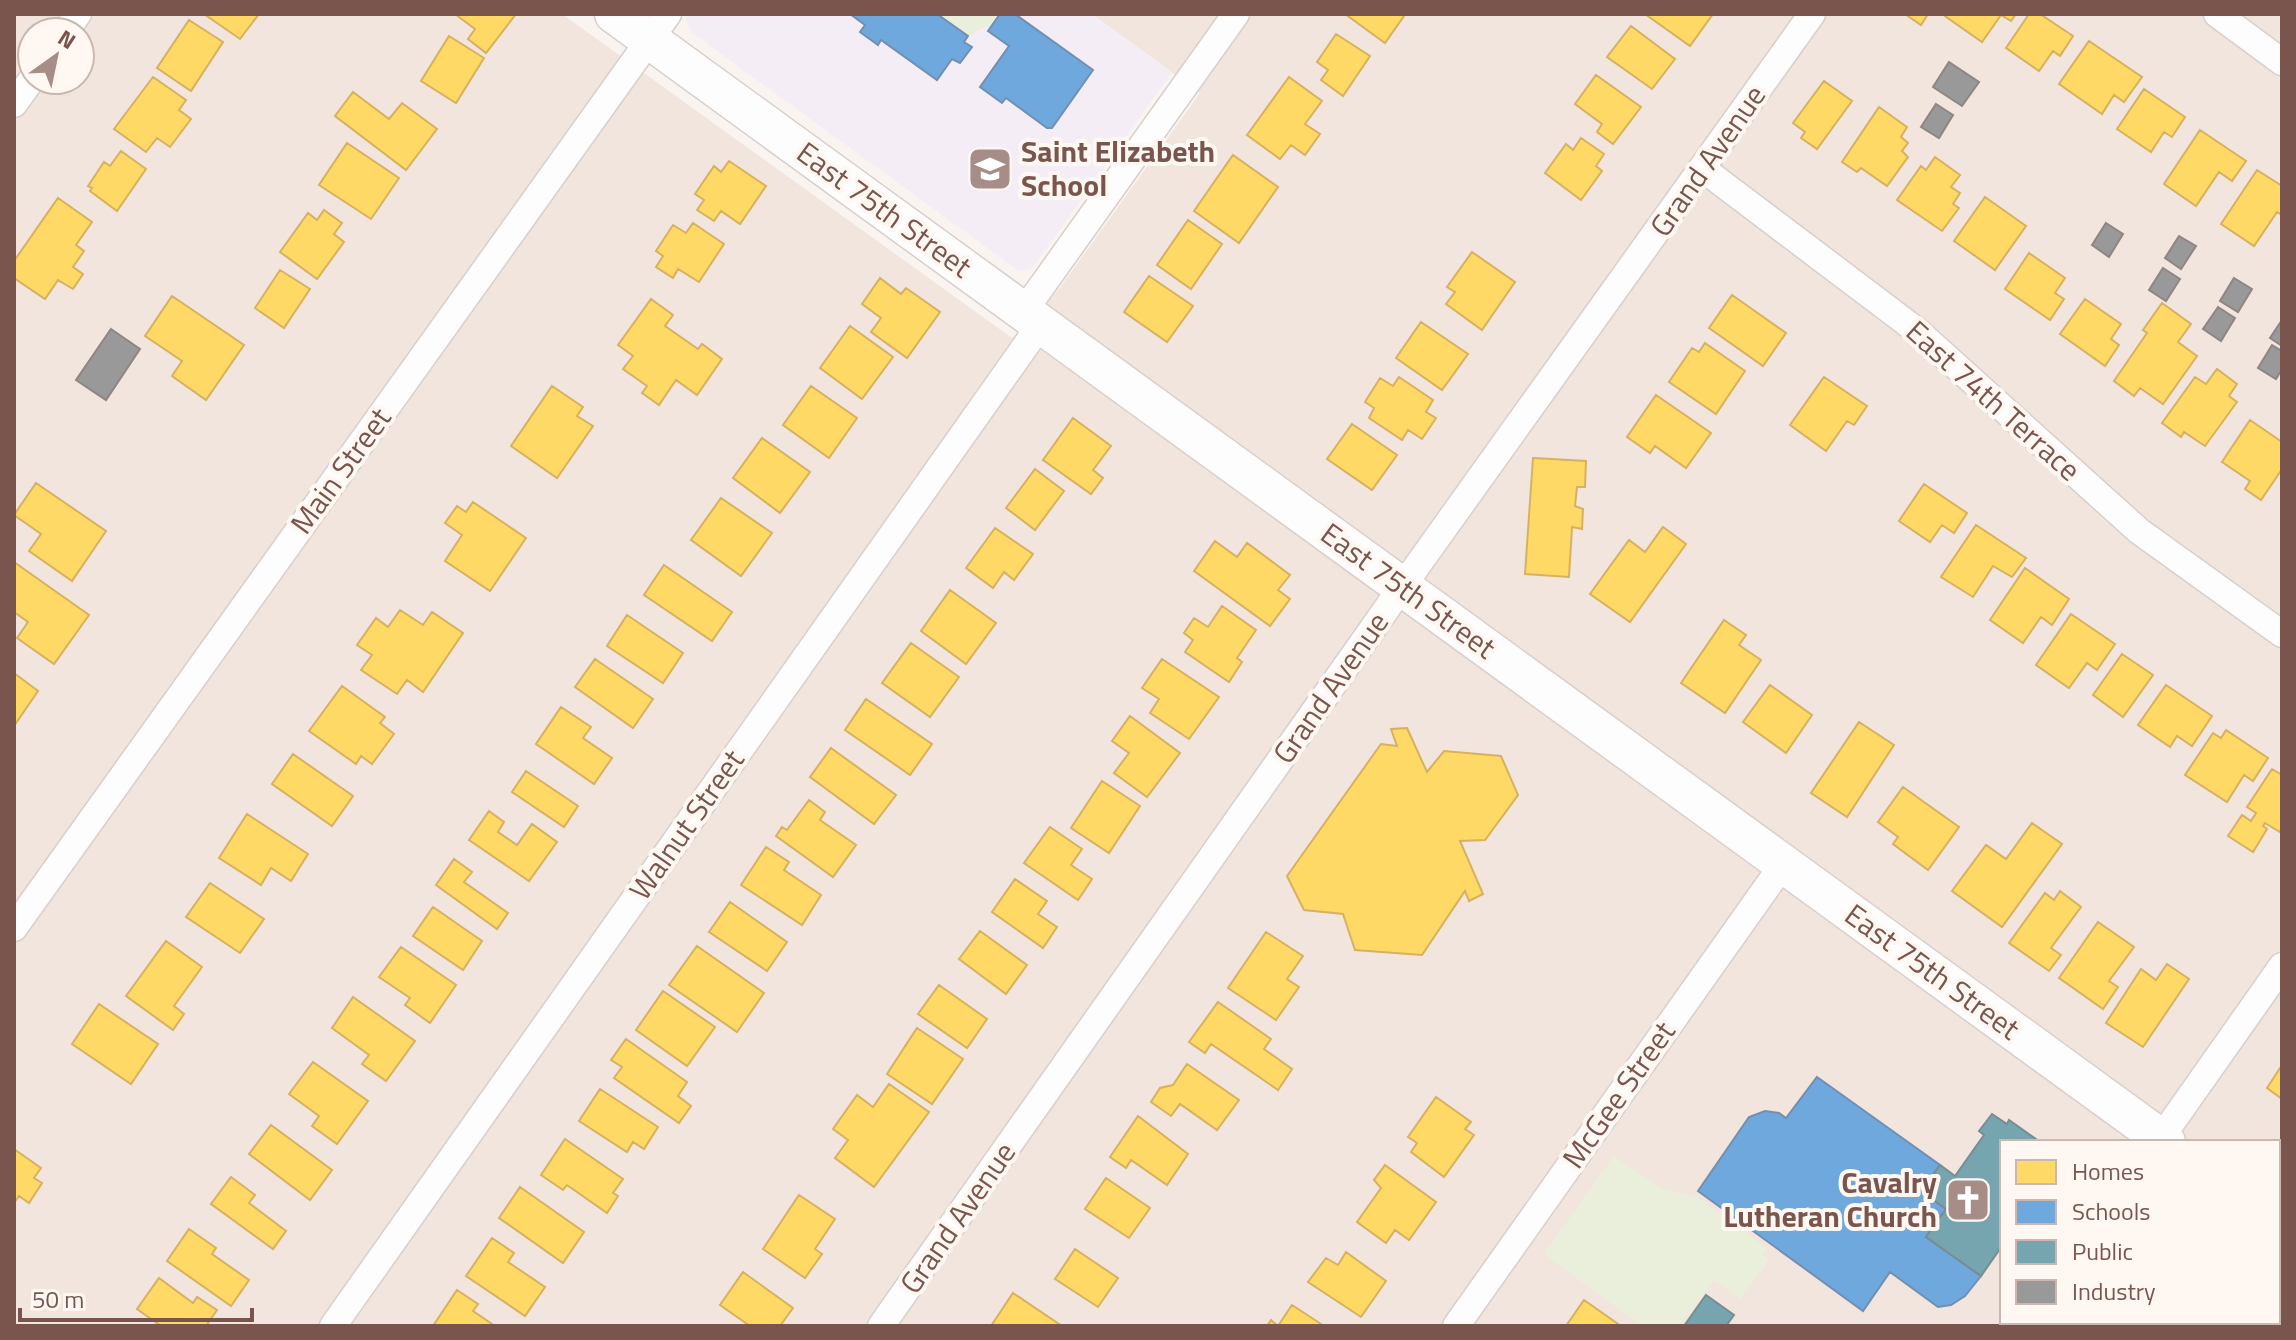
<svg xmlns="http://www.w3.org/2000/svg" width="2296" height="1340" viewBox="0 0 2296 1340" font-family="'Titillium Web',sans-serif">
  <rect width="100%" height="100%" fill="#f9f4f0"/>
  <!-- residential -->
  <path fill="#f1e5de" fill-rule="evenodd" d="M14,14H562L1012,338L1059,289L1200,93L1092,14H2282V1326H14ZM32,32H80V80H32ZM2002,1142H2278V1322H2002Z"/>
  <!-- education -->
  <path fill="#f4edf6" d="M687,14H1092L1172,72L1034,266L1029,270L1019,271L691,32L686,21Z"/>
  <!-- green -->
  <path fill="#eaefdb" d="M937,14H1000L990,29L987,26L968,36Z
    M1614,1156L1660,1188L1698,1198L1767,1248L1763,1255L1769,1260L1740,1299L1714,1280L1679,1326H1642L1544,1254Z"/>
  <!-- homes -->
  <path fill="#ffd966" stroke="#d7b15f" stroke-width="2" d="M204,14H259L240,39Z
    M455,14H516L486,53L468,39L475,29Z
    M1345,14H1402L1404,16L1385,43Z
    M1645,14H1713L1690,46Z
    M1905,14H1928L1921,25Z
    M1947,14H2016L2011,21L2001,15L1982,42L1945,16Z
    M2029,14H2040L2073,36L2060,56L2053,51L2039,71L2006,48Z
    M189,20L223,42L191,91L157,68Z
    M1631,26L1675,59L1652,89L1607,57Z
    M1336,34L1370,56L1343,96L1321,80L1328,70L1317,62Z
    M449,36L484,58L456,103L421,81Z
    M2089,41L2142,77L2124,102L2114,95L2102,114L2059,84Z
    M1596,75L1641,107L1613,144L1597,132L1602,124L1575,104Z
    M153,77L186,100L179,110L191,119L170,147L157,138L146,152L114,129Z
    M1289,77L1322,101L1305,124L1320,134L1305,155L1291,145L1280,159L1247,135Z
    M1824,81L1852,101L1817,149L1801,138L1805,132L1793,123Z
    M2144,89L2185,117L2172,137L2164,132L2151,152L2117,129Z
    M353,92L389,119L402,103L437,129L406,170L335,116Z
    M1879,107L1907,127L1901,137L1908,143L1902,151L1908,157L1887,186L1861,168L1857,172L1842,162Z
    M2200,130L2246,161L2232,181L2219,172L2196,206L2164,184Z
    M1581,138L1604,154L1596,166L1602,171L1581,200L1545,173L1566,144L1573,150Z
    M347,143L399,178L371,219L319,185Z
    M121,151L146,169L117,211L90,191L92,188L88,186L104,162L110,166Z
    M1233,155L1278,187L1239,243L1194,211Z
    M1935,157L1960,175L1951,187L1960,193L1953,204L1959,208L1942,231L1897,200L1921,166L1926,170Z
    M729,161L766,186L740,224L721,211L714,221L697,210L704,200L695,194L714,166L721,172Z
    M2257,170L2282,186V215L2277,212L2254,246L2221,224Z
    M1985,197L2026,226L1995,270L1954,241Z
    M58,198L92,222L76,245L84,251L73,267L83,274L73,289L58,280L45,299L14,278V261Z
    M324,210L342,223L334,234L344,242L317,279L280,252L308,213L317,220Z
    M1188,220L1222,244L1191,289L1157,265Z
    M693,223L724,244L699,282L678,269L673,278L656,267L663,256L656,251L673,225L686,233Z
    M1472,252L1515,282L1482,330L1446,304L1455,292L1447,287Z
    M2029,253L2065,278L2055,293L2064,299L2050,320L2005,289Z
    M280,270L310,289L284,328L255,308Z
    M1149,276L1193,306L1167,342L1124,312Z
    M880,278L901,294L906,288L940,312L907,358L871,332L881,318L862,304Z
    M1732,295L1786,333L1763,366L1709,328Z
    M172,296L244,345L206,400L172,376L182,361L145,336Z
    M651,299L673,315L665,326L698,349L702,344L722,359L697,395L676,380L659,405L642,393L647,386L623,369L633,356L618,345Z
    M2085,299L2121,324L2111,339L2119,345L2105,366L2060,334Z
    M2162,303L2191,324L2178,342L2197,356L2163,404L2140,388L2134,396L2114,381L2147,333L2143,330Z
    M1421,322L1468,354L1442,390L1396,358Z
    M850,326L893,357L862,399L820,368Z
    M1705,343L1745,371L1716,414L1669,382L1692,348L1699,352Z
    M2217,369L2237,384L2229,396L2237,402L2205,446L2184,432L2181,437L2162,423L2195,377L2206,384Z
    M1399,377L1433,400L1426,412L1436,418L1422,439L1408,430L1402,440L1369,418L1374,408L1365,402L1380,378L1393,386Z
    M1824,377L1867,406L1854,425L1847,421L1826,451L1790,425Z
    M552,386L583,407L577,416L593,426L557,478L511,446Z
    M811,386L857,418L829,458L783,425Z
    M1656,395L1711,433L1686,468L1655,446L1650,453L1627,437Z
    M1073,418L1111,446L1093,470L1103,478L1091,494L1043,460Z
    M2250,420L2282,442V469L2261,500L2245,489L2250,481L2222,462Z
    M1352,424L1397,455L1372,490L1327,459Z
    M762,438L810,472L780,513L733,478Z
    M1533,458L1586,461L1585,487H1577L1575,506L1583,509L1582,529L1572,527L1569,577L1525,574Z
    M1035,469L1064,491L1035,530L1006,508Z
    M36,483L106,531L72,581L29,551L41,534L14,515Z
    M1924,484L1967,513L1954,533L1942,525L1930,542L1899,521Z
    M721,498L772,533L741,576L691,540Z
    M473,502L526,538L490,591L445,561L462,535L445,523L457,506L466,512Z
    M1976,525L2026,558L2012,577L1993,566L1973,597L1941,577Z
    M1663,527L1686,544L1630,622L1590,594L1629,540L1645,552Z
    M995,528L1033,554L1014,580L1004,572L993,588L966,568Z
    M1215,541L1237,557L1247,543L1290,575L1278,590L1290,599L1270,626L1194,571Z
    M14,562L89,615L54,664L17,638L28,622L14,612Z
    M664,565L732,612L712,641L644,595Z
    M2025,568L2069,599L2052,625L2041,617L2023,643L1990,620Z
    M950,590L996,623L966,664L921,631Z
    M1222,606L1256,630L1237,658L1242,662L1229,682L1185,652L1193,640L1184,633L1194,618L1208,627Z
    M400,610L423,625L432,612L463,633L423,692L407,680L397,694L361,670L372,655L357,645L376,618L388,627Z
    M2071,614L2115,644L2097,670L2087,663L2069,688L2036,665Z
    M627,615L683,653L663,683L607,646Z
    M1724,620L1746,635L1739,645L1761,660L1725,713L1681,683Z
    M911,643L959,677L930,717L882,683Z
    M2122,654L2153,675L2123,717L2093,695Z
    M595,659L653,699L633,728L575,687Z
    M1162,659L1219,697L1189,739L1150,713L1159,699L1142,688Z
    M14,673L38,691L14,726Z
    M1770,685L1812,715L1786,753L1743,722Z
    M2166,685L2212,716L2192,746L2177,736L2170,747L2138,725Z
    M342,686L385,717L380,723L394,734L372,764L361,756L356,764L309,731Z
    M866,699L932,744L910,775L845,730Z
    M561,707L591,727L583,738L612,758L594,784L536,744Z
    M1130,716L1180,753L1147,797L1114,773L1129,753L1112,741Z
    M1859,722L1894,745L1847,817L1811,793Z
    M1407,728L1427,772L1444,751L1501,756L1518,795L1485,840L1460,841L1483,894L1469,901L1465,891L1422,955L1355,950L1343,914L1304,910L1287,876L1381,744L1397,746L1391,729Z
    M2226,730L2268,758L2253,781L2244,775L2227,802L2185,775L2213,733L2221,738Z
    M831,748L896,795L874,824L810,777Z
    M293,754L353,796L332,826L272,784Z
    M2272,769L2282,775V828L2280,832L2265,823L2263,826L2267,829L2253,852L2228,836L2242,815L2251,821L2256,813L2247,807Z
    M526,771L578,806L564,827L512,792Z
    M1102,781L1140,806L1109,853L1071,828Z
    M1903,787L1959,827L1928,870L1893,844L1898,837L1878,822Z
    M809,800L825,812L820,820L856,845L833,877L776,836L782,827L787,830Z
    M489,811L504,822L498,832L517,845L532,824L557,842L529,881L469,840Z
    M247,814L308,854L291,881L271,868L261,885L219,858Z
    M2032,823L2062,844L2002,927L1952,891L1986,845L2006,859Z
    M1050,827L1082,849L1071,865L1092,879L1078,900L1024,863Z
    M766,847L789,862L784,870L821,895L802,925L741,885Z
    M454,859L472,872L464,882L508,913L497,929L436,885Z
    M1015,879L1047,901L1038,914L1057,927L1043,948L992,912Z
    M210,883L264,919L240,953L186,917Z
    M2060,891L2081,907L2051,948L2061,955L2049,971L2009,943L2045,893L2054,900Z
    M730,902L787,942L767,971L709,932Z
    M433,907L482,941L463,970L413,936Z
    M2098,922L2134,947L2109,981L2118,987L2103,1009L2059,978Z
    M980,931L1027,965L1006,994L959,959Z
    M1266,932L1303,956L1287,979L1299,987L1276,1020L1228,988Z
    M166,941L202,967L174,1006L184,1014L173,1030L126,996Z
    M697,946L764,993L737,1032L669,985Z
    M401,947L456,985L430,1023L405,1005L410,998L379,977Z
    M2167,964L2189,979L2143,1047L2106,1023L2141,969L2156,980Z
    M939,985L987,1019L967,1048L918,1014Z
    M663,991L715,1027L687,1066L636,1030Z
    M353,997L415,1041L386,1081L362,1064L369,1055L332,1028Z
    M1218,1002L1271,1039L1264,1049L1292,1069L1278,1090L1211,1044L1205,1053L1189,1042Z
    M99,1004L158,1044L131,1084L72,1044Z
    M917,1028L963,1059L932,1104L887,1074Z
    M626,1039L687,1082L678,1096L691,1106L679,1123L614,1078L622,1067L611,1060Z
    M313,1062L368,1101L337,1144L312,1126L319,1116L289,1094Z
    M1187,1064L1239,1100L1217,1130L1180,1104L1171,1116L1151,1102L1160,1088L1173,1085Z
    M2280,1068L2282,1069V1099L2267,1088Z
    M889,1084L929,1112L874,1187L835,1158L848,1140L833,1129L857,1095L873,1107Z
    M600,1089L658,1127L644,1149L633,1142L627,1152L579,1121Z
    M1436,1097L1471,1122L1465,1129L1474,1135L1444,1177L1411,1152L1417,1143L1408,1137Z
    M1138,1116L1188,1154L1167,1185L1131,1160L1126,1168L1110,1157Z
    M271,1125L332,1170L310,1200L249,1154Z
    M565,1139L623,1179L613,1193L618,1196L607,1213L567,1185L563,1190L541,1175Z
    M14,1149L41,1168L34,1178L42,1183L29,1203L19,1196L14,1203Z
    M1385,1165L1436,1202L1409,1240L1395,1230L1386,1243L1357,1222L1381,1188L1374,1180Z
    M231,1177L255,1195L249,1203L286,1231L273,1249L211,1204Z
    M1106,1178L1150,1208L1129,1238L1085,1209Z
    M520,1187L584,1232L563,1263L499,1218Z
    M799,1195L835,1219L815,1249L822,1254L805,1278L763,1249Z
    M189,1229L216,1248L212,1254L249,1280L231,1306L167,1261Z
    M492,1238L514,1253L508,1262L545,1287L525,1316L466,1276Z
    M1075,1249L1118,1278L1098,1307L1055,1279Z
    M1346,1252L1386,1281L1361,1317L1308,1282L1326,1258L1338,1265Z
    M743,1272L793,1308L780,1326H750L720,1305Z
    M159,1278L193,1303L197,1297L217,1310L206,1326H161L137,1309Z
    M457,1290L478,1304L473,1311L495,1326H433Z
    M1013,1293L1062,1326H991Z
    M1584,1300L1621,1326H1566Z
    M1292,1305L1324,1326H1267L1271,1320L1278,1326Z
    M2170,1322H2234L2239,1326H2167Z"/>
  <!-- schools -->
  <path fill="#6fa8dc" stroke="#728fb1" stroke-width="2" d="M850,14H937L968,36L964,42L972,47L960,63L952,59L937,80L881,40L878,45L860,32L865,25Z
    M1000,14H1015L1093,70L1052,128H1047L1006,98L1002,103L980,87L1009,46L988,31Z
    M1817,1077L1940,1165L1921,1191L1946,1209L1926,1237L1981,1276L1965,1296L1951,1305L1938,1307L1890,1272L1863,1311L1698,1191L1749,1117L1765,1111L1779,1113L1786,1118Z"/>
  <!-- public -->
  <path fill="#76a5af" stroke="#778d92" stroke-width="2" d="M1992,1114L2007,1124L2009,1120L2040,1142H2002V1246L1981,1276L1926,1237L1946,1209L1921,1191L1940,1165L1955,1176L1984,1135L1979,1131Z
    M1706,1295L1734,1315L1726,1326H1684Z"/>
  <!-- industry -->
  <path fill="#999" stroke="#8f8582" stroke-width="2" d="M1949,62L1979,82L1962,106L1933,87Z
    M1936,104L1953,115L1939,138L1921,127Z
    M2106,223L2123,234L2109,257L2092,245Z
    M2179,236L2196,246L2181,269L2165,258Z
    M2163,268L2180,279L2166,301L2149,290Z
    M2234,278L2252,289L2238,312L2220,301Z
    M2218,307L2235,318L2221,341L2203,329Z
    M2282,320V346L2270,338Z
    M111,329L140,349L106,400L76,380Z
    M2272,345L2282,351V369L2276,379L2258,368Z"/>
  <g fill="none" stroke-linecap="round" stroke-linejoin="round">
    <!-- street casing -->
    <g stroke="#d8cfcc" stroke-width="29">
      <path id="street" d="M2217,14L2282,62
        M65,32L78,14
        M14,104L32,79
        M1703,169L1916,330L2139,531L2282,634
        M1024,311L1236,14
        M14,928L668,14
        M2158,1142L2282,966
        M333,1326L1041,324
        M881,1326L1402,587L1812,14
        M1456,1326L1784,863
        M2028,1326L2030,1322"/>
    </g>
    <!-- secondary casing -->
    <g stroke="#d9cfcb" stroke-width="41">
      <path id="secondary" d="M614,14L2166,1142
        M2278,1223L2282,1226"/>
    </g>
    <!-- street -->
    <use href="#street" stroke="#fefdfd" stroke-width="26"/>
    <!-- secondary -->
    <use href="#secondary" stroke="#fefdfd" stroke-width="38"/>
  </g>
  <!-- icons -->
  <defs>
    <g id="school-square" transform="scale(2.3)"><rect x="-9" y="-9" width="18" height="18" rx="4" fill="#a68d87" stroke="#fff8f2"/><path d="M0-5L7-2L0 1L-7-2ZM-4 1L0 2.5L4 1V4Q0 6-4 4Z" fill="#fff"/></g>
    <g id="church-square" transform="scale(2.3)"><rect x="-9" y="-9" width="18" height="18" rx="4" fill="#a68d87" stroke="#fff8f2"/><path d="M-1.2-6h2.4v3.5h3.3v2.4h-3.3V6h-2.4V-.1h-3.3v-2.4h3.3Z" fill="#fff"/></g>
  </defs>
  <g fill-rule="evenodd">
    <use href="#school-square" x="990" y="169"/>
    <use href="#church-square" x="1968" y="1200"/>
  </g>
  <g text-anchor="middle" stroke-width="8" stroke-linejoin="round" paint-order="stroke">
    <!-- poi labels -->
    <g font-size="30" font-weight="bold" fill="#79554e" stroke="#fff8f2" text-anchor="start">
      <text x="1021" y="162">Saint Elizabeth<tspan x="1021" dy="34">School</tspan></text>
      <text x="1937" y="1193" text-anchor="end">Cavalry<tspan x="1937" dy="34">Lutheran Church</tspan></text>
    </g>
    <!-- street labels -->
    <g font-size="30" fill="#79554e" stroke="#fff8f2">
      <text transform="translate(1708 161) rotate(-55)" y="10">Grand Avenue</text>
      <text transform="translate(884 210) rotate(36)" y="10">East 75th Street</text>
      <text transform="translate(1993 401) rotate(42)" y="10">East 74th Terrace</text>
      <text transform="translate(341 471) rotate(-54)" y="10">Main Street</text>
      <text transform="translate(1408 591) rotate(36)" y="10">East 75th Street</text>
      <text transform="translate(1331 688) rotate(-55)" y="10">Grand Avenue</text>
      <text transform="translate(687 825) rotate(-55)" y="10">Walnut Street</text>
      <text transform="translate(1932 972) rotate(36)" y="10">East 75th Street</text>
      <text transform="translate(1619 1095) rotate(-55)" y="10">McGee Street</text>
      <text transform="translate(958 1218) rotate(-55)" y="10">Grand Avenue</text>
    </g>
  </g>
  <!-- border -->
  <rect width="2296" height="1340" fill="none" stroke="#79554e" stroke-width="32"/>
  <!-- legend -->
  <rect x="2000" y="1140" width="280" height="184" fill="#fff8f2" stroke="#c9b7b0" stroke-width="2"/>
  <rect x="2016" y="1160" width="40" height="24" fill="#ffd966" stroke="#c9b7b0" stroke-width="2"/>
  <text x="2072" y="1180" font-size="24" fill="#79554e">Homes</text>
  <rect x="2016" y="1200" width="40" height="24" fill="#6fa8dc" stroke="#c9b7b0" stroke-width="2"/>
  <text x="2072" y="1220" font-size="24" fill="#79554e">Schools</text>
  <rect x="2016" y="1240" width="40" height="24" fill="#76a5af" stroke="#c9b7b0" stroke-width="2"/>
  <text x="2072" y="1260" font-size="24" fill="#79554e">Public</text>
  <rect x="2016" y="1280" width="40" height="24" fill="#999999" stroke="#c9b7b0" stroke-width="2"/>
  <text x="2072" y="1300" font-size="24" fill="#79554e">Industry</text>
  <!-- north arrow -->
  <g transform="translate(56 56) rotate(33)"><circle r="38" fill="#fff8f2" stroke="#c9b7b0" stroke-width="2"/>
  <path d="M0-6L14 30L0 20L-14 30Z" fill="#a68d87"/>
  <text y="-12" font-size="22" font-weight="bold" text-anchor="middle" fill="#79554e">N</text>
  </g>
  <!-- scale -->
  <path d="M20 1308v12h232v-12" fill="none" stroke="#79554e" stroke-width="4"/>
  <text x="32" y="1308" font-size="24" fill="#79554e" stroke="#fff8f2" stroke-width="6" paint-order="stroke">50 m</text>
</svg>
